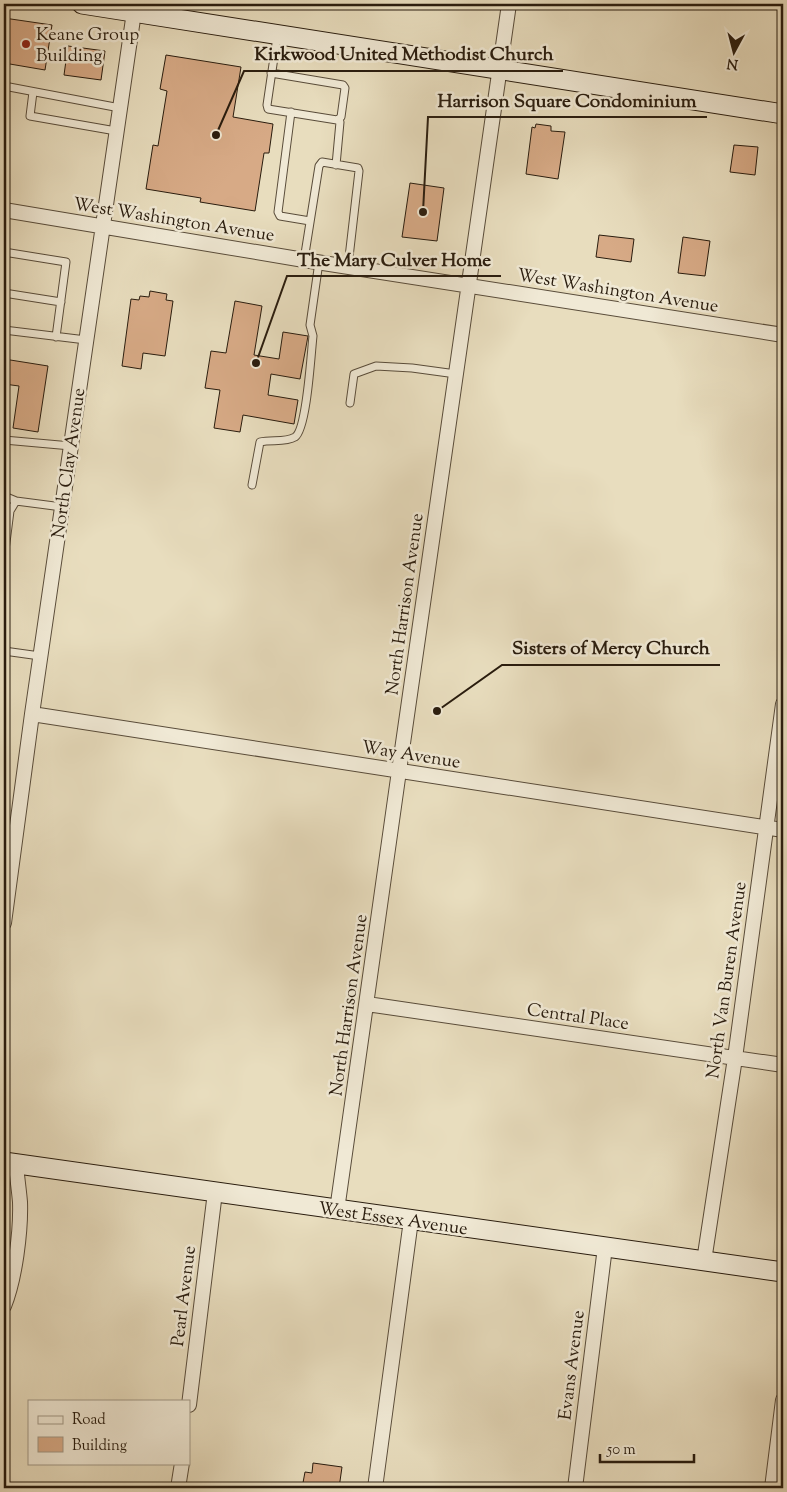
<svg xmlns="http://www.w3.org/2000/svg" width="787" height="1492" viewBox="0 0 787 1492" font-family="'Sorts Mill Goudy',serif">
  <rect width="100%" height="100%" fill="#e8ddbe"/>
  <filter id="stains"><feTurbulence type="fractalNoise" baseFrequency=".004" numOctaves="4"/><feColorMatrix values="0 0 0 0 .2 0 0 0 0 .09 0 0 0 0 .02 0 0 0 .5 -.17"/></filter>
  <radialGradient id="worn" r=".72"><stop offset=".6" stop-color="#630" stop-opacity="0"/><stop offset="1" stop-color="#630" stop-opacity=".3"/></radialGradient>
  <!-- building -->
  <path fill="#d7aa86" stroke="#291c0e" d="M4,18L52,25L45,70L4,63Z
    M68,46L105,51L101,80L64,75Z
    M166,55L241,67L233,117L273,124L269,153H264L255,211L200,202L201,198L146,189L153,145L158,146L167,91L160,89Z
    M536,124L551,126V131L565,132L558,179L526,174L532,127L535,128Z
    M734,145L758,147L755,175L730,172Z
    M410,183L444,188L437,241L402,237Z
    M599,235L634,239L631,262L596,257Z
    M683,237L710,241L705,276L678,273Z
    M150,291L167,294L166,300L173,301L165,356L143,353L141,369L122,366L131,299L139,300L140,296L149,297Z
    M235,301L262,306L254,355L279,359L283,332L308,336L300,379L271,374L268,395L298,400L294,424L243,415L240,432L214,428L220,390L205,388L211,351L226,353Z
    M4,359L48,366L38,432L13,428L19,386L4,384Z
    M313,1463L342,1467L339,1488H302L305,1472L312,1473Z"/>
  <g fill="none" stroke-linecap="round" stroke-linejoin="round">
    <!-- lane casing -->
    <g stroke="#594c3a" stroke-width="9">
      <path id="lane" d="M277,37L267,105L268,109L337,120L340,122L336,165
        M271,73L343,85L345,88L341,117L337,120
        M4,86L120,108
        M33,92L30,116L116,131
        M291,112L278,212L280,216L310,221
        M4,252L66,262L56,337
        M304,260L319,166L322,162L358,168L359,171L348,266
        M4,293L61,302
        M4,330L86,340
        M350,403L354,374L376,366L412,368L456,374
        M4,440L71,446
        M252,485L260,442C271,439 285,443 295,437C307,429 311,353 313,336L310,325L319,262
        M4,496L16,501
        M4,558L10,511L16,501L62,507
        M4,651L40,656"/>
    </g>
    <!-- street casing -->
    <g stroke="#594c3a" stroke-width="16">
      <path id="street" d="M4,210L304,260L783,335
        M32,714L783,830
        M4,923L32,714L134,12
        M367,1004L783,1065
        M337,1210L399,771L509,4
        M704,1261L735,1058L783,704
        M4,1306C15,1279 21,1231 20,1202C19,1190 17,1177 16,1164
        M189,1405L215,1192
        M178,1488L182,1463
        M375,1488L411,1220
        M575,1488L605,1247
        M772,1488L783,1400"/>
    </g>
    <!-- secondary casing -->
    <g stroke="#291c0e" stroke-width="21">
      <path id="secondary" d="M82,4L783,114
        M4,1162L783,1272"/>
    </g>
    <!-- lane -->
    <use href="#lane" stroke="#f0e9d5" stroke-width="7"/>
    <!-- street -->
    <use href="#street" stroke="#f0e9d5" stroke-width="14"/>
    <!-- secondary -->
    <use href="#secondary" stroke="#f0e9d5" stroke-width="19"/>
  </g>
  <!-- markers -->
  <circle fill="#8f2418" stroke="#f0e9d5" stroke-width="2" cx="26" cy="44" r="5"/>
  <g text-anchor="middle" stroke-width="5" stroke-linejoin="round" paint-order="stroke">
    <!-- poi labels -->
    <g font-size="18" fill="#291c0e" stroke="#f0e9d5" text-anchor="start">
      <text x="36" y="40">Keane Group<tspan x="36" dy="21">Building</tspan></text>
    </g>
    <!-- street labels -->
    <g font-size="18" fill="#291c0e" stroke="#f0e9d5">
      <text transform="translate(174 219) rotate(9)" y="6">West Washington Avenue</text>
      <text transform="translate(618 290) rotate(9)" y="6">West Washington Avenue</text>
      <text transform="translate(68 463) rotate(-82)" y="6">North Clay Avenue</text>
      <text transform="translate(404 604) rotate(-82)" y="6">North Harrison Avenue</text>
      <text transform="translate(411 754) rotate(9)" y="6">Way Avenue</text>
      <text transform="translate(726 980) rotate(-82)" y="6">North Van Buren Avenue</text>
      <text transform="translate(348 1005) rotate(-82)" y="6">North Harrison Avenue</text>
      <text transform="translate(578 1016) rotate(8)" y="6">Central Place</text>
      <text transform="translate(393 1218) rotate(8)" y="6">West Essex Avenue</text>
      <text transform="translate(183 1296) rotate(-83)" y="6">Pearl Avenue</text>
      <text transform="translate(571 1365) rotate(-83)" y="6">Evans Avenue</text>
    </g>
  </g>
  <!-- callouts -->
  <path fill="none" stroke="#291c0e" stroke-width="2" d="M216 135L244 71H563M423 212L428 117H707M256 363L287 276H501M437 711L502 665H720"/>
  <g fill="#291c0e" stroke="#f0e9d5" stroke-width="2">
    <circle cx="216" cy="135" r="5"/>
    <circle cx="423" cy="212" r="5"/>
    <circle cx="256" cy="363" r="5"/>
    <circle cx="437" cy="711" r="5"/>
  </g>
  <g font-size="19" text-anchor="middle" font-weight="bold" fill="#291c0e" stroke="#f0e9d5" stroke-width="5" stroke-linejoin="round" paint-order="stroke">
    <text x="404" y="60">Kirkwood United Methodist Church</text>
    <text x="567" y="107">Harrison Square Condominium</text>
    <text x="394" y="266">The Mary Culver Home</text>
    <text x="611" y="654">Sisters of Mercy Church</text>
  </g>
  <!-- margin -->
  <rect width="787" height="1492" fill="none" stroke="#e8ddbe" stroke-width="20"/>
  <rect x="5" y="5" width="777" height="1482" fill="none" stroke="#291c0e" stroke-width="2.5"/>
  <rect x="10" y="10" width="767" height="1472" fill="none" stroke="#291c0e"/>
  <!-- legend -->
  <rect x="28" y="1400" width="162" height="65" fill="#f0e9d5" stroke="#a09785"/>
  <rect x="38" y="1416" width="25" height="8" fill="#f0e9d5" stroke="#a09785"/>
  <text x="72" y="1424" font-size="15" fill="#291c0e">Road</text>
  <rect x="38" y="1437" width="25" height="15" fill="#d7aa86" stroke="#a09785"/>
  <text x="72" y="1450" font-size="15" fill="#291c0e">Building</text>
  <!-- north arrow -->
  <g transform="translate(734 52) rotate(187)" stroke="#f0e9d5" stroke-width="4" paint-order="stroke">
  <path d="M0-4L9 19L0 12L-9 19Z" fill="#291c0e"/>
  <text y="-8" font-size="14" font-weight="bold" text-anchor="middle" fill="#291c0e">N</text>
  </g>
  <!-- scale -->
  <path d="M600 1454v8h94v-8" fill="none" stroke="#291c0e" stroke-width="2.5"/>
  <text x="607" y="1454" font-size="15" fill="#291c0e" stroke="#f0e9d5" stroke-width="4" paint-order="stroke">50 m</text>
  <rect width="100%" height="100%" filter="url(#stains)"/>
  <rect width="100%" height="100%" fill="url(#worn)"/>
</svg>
